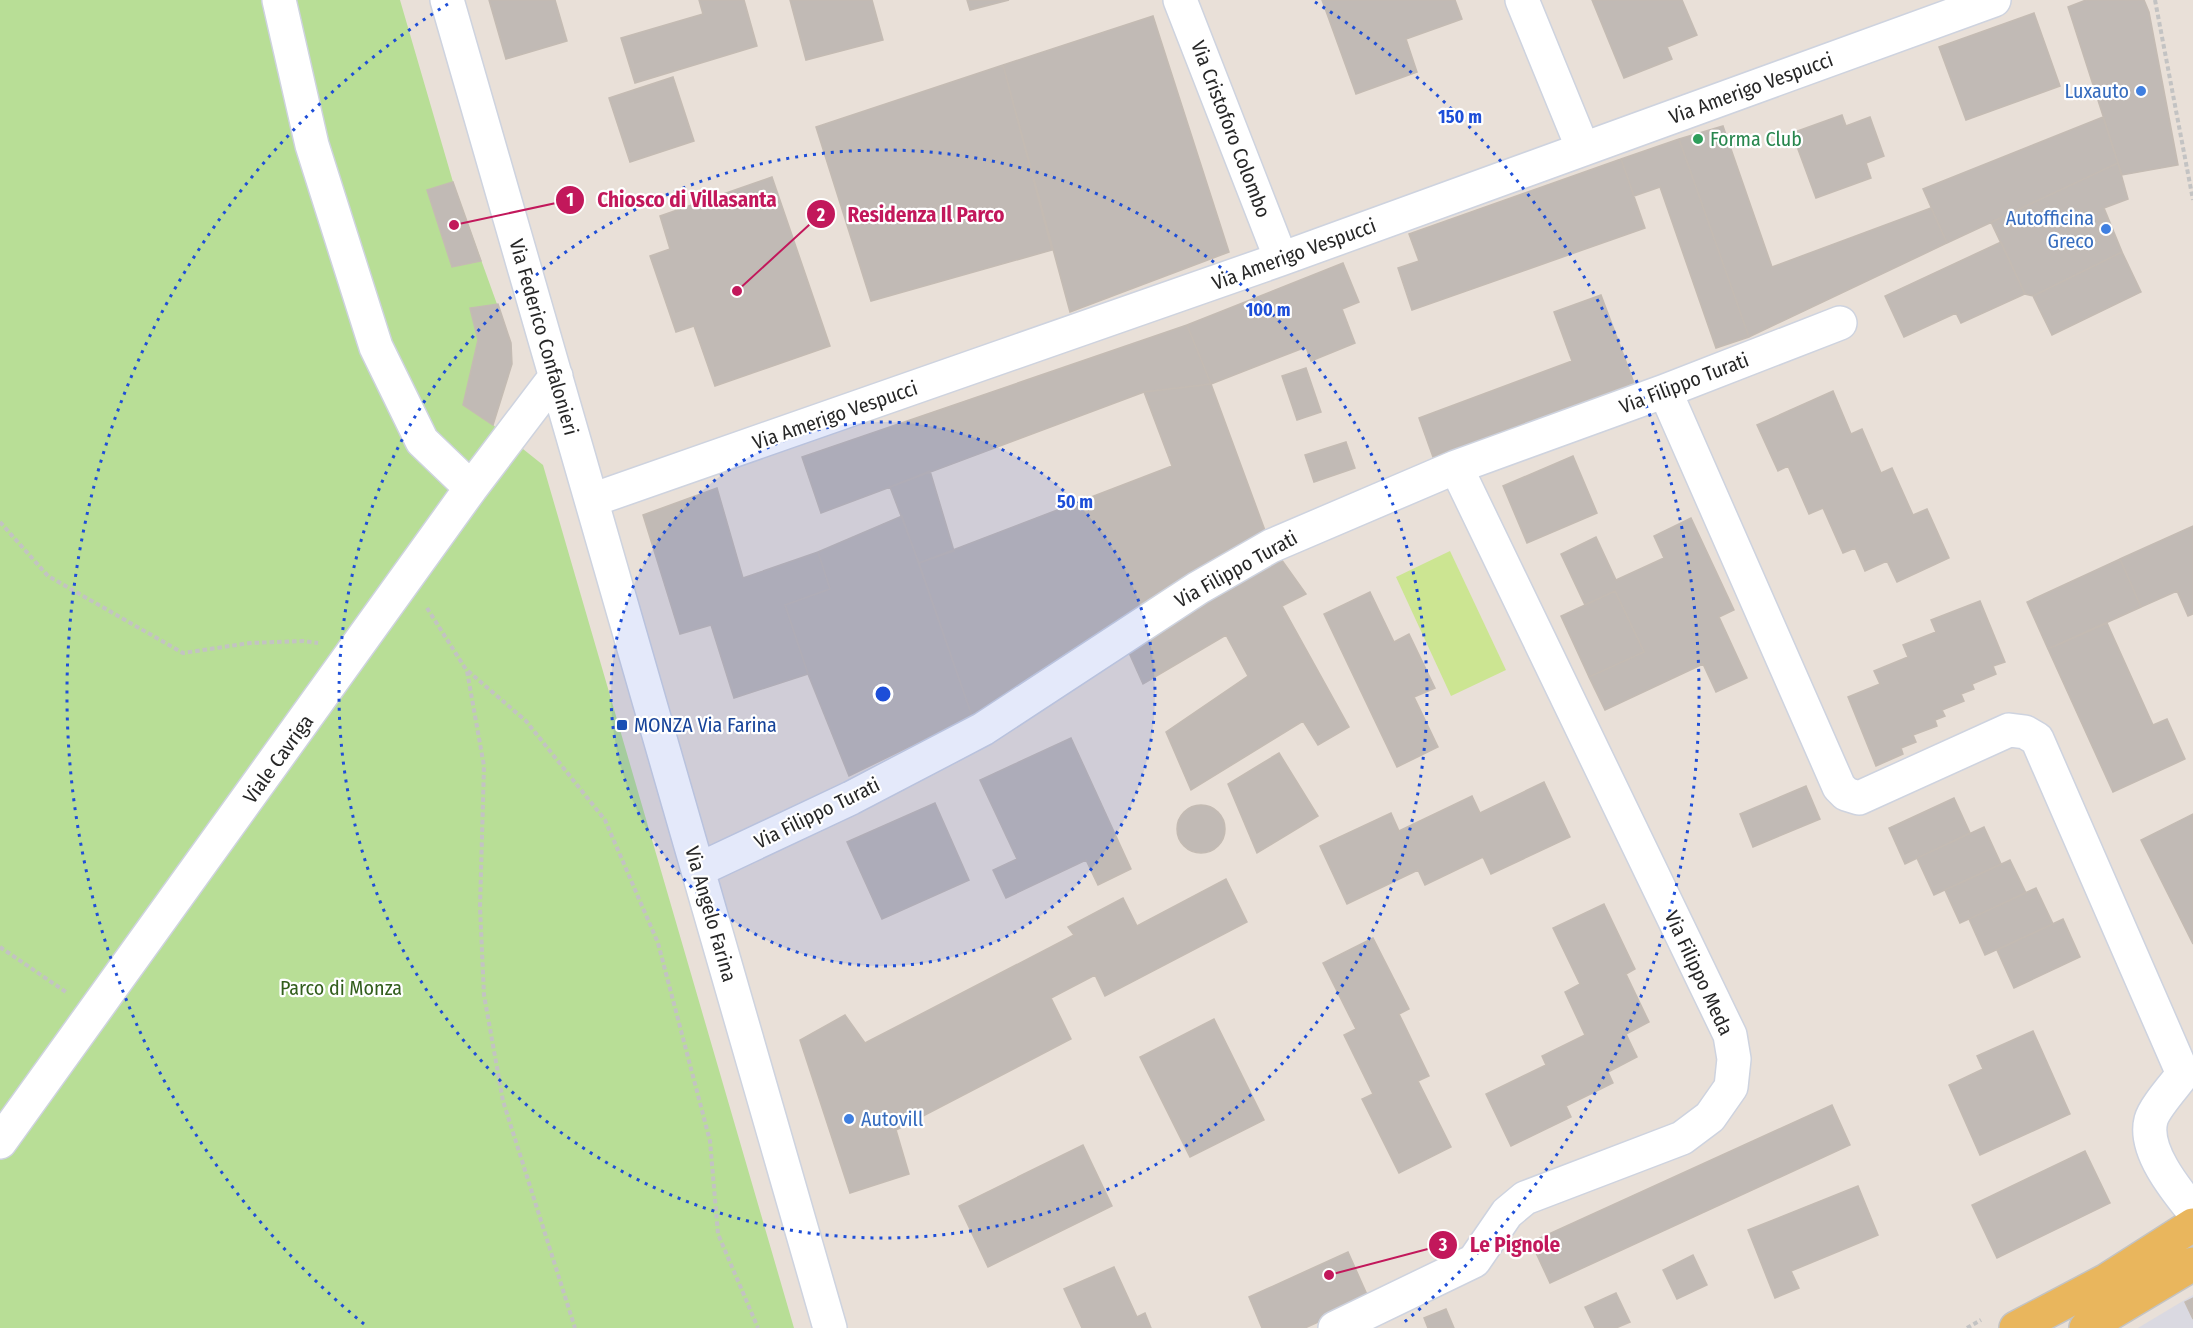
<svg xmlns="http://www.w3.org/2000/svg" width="2193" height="1328" viewBox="0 0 2193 1328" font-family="'Fira Sans Condensed',sans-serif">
  <rect width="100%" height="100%" fill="#e9e0d8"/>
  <!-- industrial -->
  <path fill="#dad9e1" d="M2193,1295V1328H2138Z"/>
  <!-- green -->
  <path fill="#b8de96" d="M0,0H400L453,182L511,343L512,364L493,425L543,465L794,1328H0Z"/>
  <!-- pitch -->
  <path fill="#cce592" d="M1450,551L1506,670L1451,696L1396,577Z"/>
  <!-- building -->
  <path fill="#c1bab5" stroke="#c4bbb3" stroke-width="1.5" d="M489,0H555L567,41L506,59Z
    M699,0H744L757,46L635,83L621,38L703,14Z
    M790,0H872L883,40L806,60Z
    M967,0H1009L970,10Z
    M1322,0H1455L1462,19L1406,39L1417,72L1356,94Z
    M1592,0H1682L1697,35L1667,47L1672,59L1624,78Z
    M2086,0H2144L2149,12L2178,165L2122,175L2068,7Z
    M2034,13L2060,86L1966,120L1939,47Z
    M1153,16L1229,252L1070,312L1003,65Z
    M1003,65L1052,250L871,301L816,127Z
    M673,77L694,141L630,162L609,98Z
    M1842,115L1846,126L1870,117L1884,156L1866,163L1871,178L1816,198L1792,133Z
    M2103,117L2118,163L1947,243L1923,189Z
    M1723,126L1772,267L1931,208L1947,243L1749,337L1679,139Z
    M1679,139L1749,337L1716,348L1660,187L1634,196L1621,159Z
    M1621,159L1645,228L1412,310L1398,268L1419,261L1409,234Z
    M2118,163L2128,199L2104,208L2122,252L2033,296L2025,294L1991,222Z
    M772,177L830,346L715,386L694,326L676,332L650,256L670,249L660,216Z
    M453,182L481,261L452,267L427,190Z
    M2001,242L2025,294L1961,323L1956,313L1904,337L1885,296Z
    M2122,252L2141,292L2052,335L2033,296Z
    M1343,263L1359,302L1342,309L1355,343L1311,361L1306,347L1211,384L1187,325Z
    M1601,295L1634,383L1433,457L1419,418L1572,361L1554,312Z
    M498,304L511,343L512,364L493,425L463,405L478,340L470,308Z
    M1187,325L1211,384L1144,392L821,513L802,457Z
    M1306,368L1321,412L1297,420L1282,376Z
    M1211,384L1267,536L1206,569L972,716L919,563L1172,466L1144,392Z
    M1833,391L1851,434L1862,429L1881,473L1892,468L1913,515L1927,509L1949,558L1897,582L1887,561L1865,571L1855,548L1843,553L1823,508L1809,514L1788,466L1778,471L1757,425Z
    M1346,442L1355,468L1314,482L1305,455Z
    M1573,456L1597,513L1527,543L1503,486Z
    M930,471L954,551L919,563L890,487Z
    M717,488L743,578L818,552L830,589L785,605L808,674L734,698L711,625L680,634L643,515Z
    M902,516L972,716L849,776L808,674L785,605L830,589L818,552Z
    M1691,518L1734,610L1719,617L1747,678L1716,692L1703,664L1605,710L1589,677L1644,652L1615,591L1585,605L1561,554L1596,537L1616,580L1664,558L1654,536Z
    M2193,526V614L2188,616L2177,591L2141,607L2120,559Z
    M1276,552L1306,594L1282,606L1349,727L1318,745L1303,721L1191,790L1166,732L1248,676L1226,635L1143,684L1126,646Z
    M2120,559L2141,607L2048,649L2027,602Z
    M1615,591L1644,652L1589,677L1561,616Z
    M1370,592L1394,642L1409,634L1435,688L1414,697L1438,747L1397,767L1324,614Z
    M1980,601L2005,662L1993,666L1996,674L1972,684L1974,689L1961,694L1964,701L1942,710L1945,716L1935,720L1937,726L1913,735L1916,742L1901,748L1903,754L1876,766L1848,697L1880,684L1874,671L1908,657L1903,645L1936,632L1931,620Z
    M2107,623L2153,725L2167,719L2185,759L2113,792L2048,649Z
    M1071,738L1131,869L1098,885L1086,860L1006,898L993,870L1017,859L980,780Z
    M1279,753L1318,816L1257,853L1228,784Z
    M1544,782L1570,837L1491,874L1483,857L1425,885L1418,870L1347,904L1320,846L1391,813L1399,831L1472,796L1480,813Z
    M1806,786L1820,819L1753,847L1740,814Z
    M1954,798L1970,833L1905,864L1889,828Z
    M935,803L969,880L882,919L847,842Z
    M1177 829a24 24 0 1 1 48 0a24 24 0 1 1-48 0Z
    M2193,814V944L2141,840Z
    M1984,827L2001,864L1934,895L1917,858Z
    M2010,860L2026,893L1960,923L1945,890Z
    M1226,879L1247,922L1105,996L1095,975L1051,998L1071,1039L896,1130L909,1174L850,1193L800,1040L845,1015L865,1043L1074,935L1068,927L1123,898L1137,926Z
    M2036,888L2053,924L1985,955L1969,919Z
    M1604,904L1635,969L1626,974L1649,1022L1626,1034L1637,1057L1608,1072L1613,1083L1566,1106L1571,1117L1511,1146L1486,1094L1546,1065L1542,1056L1585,1035L1565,992L1580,984L1553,928Z
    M2063,919L2080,957L2014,988L1997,950Z
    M1373,938L1409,1009L1399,1014L1429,1076L1418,1081L1451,1147L1399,1173L1362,1099L1373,1094L1344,1035L1356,1029L1323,963Z
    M1214,1019L1264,1120L1190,1157L1140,1057Z
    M2033,1031L2070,1114L1980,1155L1949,1085L1983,1069L1977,1056Z
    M1832,1105L1850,1145L1550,1283L1531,1242Z
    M1083,1145L1112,1206L988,1267L959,1206Z
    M2085,1151L2110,1203L1997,1258L1972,1205Z
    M1858,1186L1878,1235L1791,1271L1799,1288L1775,1298L1748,1230Z
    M1348,1252L1369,1299L1305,1328H1262L1249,1297Z
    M1693,1255L1707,1285L1677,1299L1663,1270Z
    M1114,1267L1137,1317L1145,1313L1151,1328H1082L1064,1289Z
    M1616,1293L1630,1322L1616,1328H1595L1585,1307Z
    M2193,1298V1319L2185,1302Z
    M1446,1309L1454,1328H1428L1424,1318Z"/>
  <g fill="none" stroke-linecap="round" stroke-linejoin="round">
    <!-- minor casing -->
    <g stroke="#ced3df" stroke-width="36">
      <path id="minor" d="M279,0L312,145L376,347L422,441L471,488
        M447,0L830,1328
        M1180,0L1281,259
        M1522,0L1583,149
        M1665,391L1839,787L1846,794L1859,798L2009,730L2025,732L2037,739L2183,1074C2175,1085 2154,1108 2151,1120C2143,1150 2176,1190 2193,1211
        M592,500L1281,259L1994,0
        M698,870L851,798L983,729L1198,588L1271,546L1456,467L1665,391L1840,323
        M0,1142L471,488L556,376
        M1335,1328L1474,1261L1507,1213L1525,1198L1682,1138L1710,1117L1731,1087L1734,1059L1730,1035L1456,467"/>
    </g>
    <!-- major casing -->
    <g stroke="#c3c3c3" stroke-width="36">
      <path id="major" d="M2016,1328L2107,1280L2193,1225
        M2086,1328L2193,1264"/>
    </g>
    <!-- path -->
    <path stroke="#c3c3c3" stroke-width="4" stroke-dasharray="4.5 3" stroke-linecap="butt" d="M2155,0L2193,200
      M0,522L48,576L183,653L250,643L303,641L318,643
      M427,608L467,671L484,766L480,907L484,995L503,1101L575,1328
      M468,671L526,721L605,820L658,943L710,1141L718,1234L758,1328
      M0,947L66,992
      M1967,1328L1981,1320"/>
    <!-- minor -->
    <use href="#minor" stroke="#fff" stroke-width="33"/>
    <!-- major -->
    <use href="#major" stroke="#e9b65d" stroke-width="33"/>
  </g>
  <!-- distance rings -->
  <circle cx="883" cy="694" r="272" fill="#1d4ed8" fill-opacity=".12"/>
  <g fill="none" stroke="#1d4ed8" stroke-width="3" stroke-dasharray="3 6">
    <circle cx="883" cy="694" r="272"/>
    <circle cx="883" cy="694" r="544"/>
    <path d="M364 1324A816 816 0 0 1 451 2M1315 2A816 816 0 0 1 1402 1324"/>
  </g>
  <!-- markers -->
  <g fill="#3f7fe0" stroke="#fff" stroke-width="2">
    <circle cx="2141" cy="91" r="6"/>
    <circle cx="2106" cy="229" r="6"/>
    <circle cx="849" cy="1119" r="6"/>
  </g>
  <circle fill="#2e9e5b" stroke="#fff" stroke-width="2" cx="1698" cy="139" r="6"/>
  <rect fill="#1a4fb4" stroke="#fff" stroke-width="2" x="616" y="719" width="12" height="12" rx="3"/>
  <g text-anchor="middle" stroke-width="4.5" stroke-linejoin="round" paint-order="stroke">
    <!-- street labels -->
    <g font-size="20" fill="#272727" stroke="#fff">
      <text transform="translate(1751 88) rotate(-20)" y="7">Via Amerigo Vespucci</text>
      <text transform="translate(1231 129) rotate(69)" y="7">Via Cristoforo Colombo</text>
      <text transform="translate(1294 254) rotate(-20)" y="7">Via Amerigo Vespucci</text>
      <text transform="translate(544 337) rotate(74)" y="7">Via Federico Confalonieri</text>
      <text transform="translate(1684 383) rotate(-21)" y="7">Via Filippo Turati</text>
      <text transform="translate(835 415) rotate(-19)" y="7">Via Amerigo Vespucci</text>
      <text transform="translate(1236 569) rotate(-29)" y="7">Via Filippo Turati</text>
      <text transform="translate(278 759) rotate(-54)" y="7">Viale Cavriga</text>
      <text transform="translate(817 813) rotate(-26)" y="7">Via Filippo Turati</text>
      <text transform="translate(711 914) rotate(74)" y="7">Via Angelo Farina</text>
      <text transform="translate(1699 973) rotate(65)" y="7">Via Filippo Meda</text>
    </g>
    <!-- shop labels -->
    <g font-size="20" fill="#366cbe" stroke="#fff" text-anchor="end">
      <text x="2129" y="98">Luxauto</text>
      <text x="2094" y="225">Autofficina<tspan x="2094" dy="23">Greco</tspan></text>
      <text x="861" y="1126" text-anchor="start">Autovill</text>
    </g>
    <!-- leisure labels -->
    <g font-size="20" fill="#27864d" stroke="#fff" text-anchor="start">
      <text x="1710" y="146">Forma Club</text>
    </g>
    <!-- transit labels -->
    <g font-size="20" fill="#164399" stroke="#fff" text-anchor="start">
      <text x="634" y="732">MONZA Via Farina</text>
    </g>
    <!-- park labels -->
    <g font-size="20" fill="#325e1c" stroke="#fff">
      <text x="341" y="995">Parco di Monza</text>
    </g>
  </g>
  <circle cx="883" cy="694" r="9" fill="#1d4ed8" stroke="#fff" stroke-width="3"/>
  <g font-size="18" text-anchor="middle" font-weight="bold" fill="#1d4ed8" stroke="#fff" stroke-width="4.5" stroke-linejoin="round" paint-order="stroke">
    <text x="1460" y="123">150 m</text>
    <text x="1268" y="316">100 m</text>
    <text x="1075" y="508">50 m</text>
  </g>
  <!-- callouts -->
  <path fill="none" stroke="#c2185b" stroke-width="2" d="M454 225L570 200M737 291L821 214M1329 1275L1443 1245"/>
  <g fill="#c2185b" stroke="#fff" stroke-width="2">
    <circle cx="454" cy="225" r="6"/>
    <circle cx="737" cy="291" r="6"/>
    <circle cx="1329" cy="1275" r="6"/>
    <circle cx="570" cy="200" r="15"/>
    <circle cx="821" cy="214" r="15"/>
    <circle cx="1443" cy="1245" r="15"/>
  </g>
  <g font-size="18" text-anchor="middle" font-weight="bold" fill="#fff">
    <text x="570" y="206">1</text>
    <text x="821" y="221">2</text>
    <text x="1443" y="1251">3</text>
  </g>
  <g font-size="21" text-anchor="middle" font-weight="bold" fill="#c2185b" stroke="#fff" stroke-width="4.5" stroke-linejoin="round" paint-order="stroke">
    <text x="687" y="207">Chiosco di Villasanta</text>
    <text x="926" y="222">Residenza Il Parco</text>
    <text x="1515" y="1252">Le Pignole</text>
  </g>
</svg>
